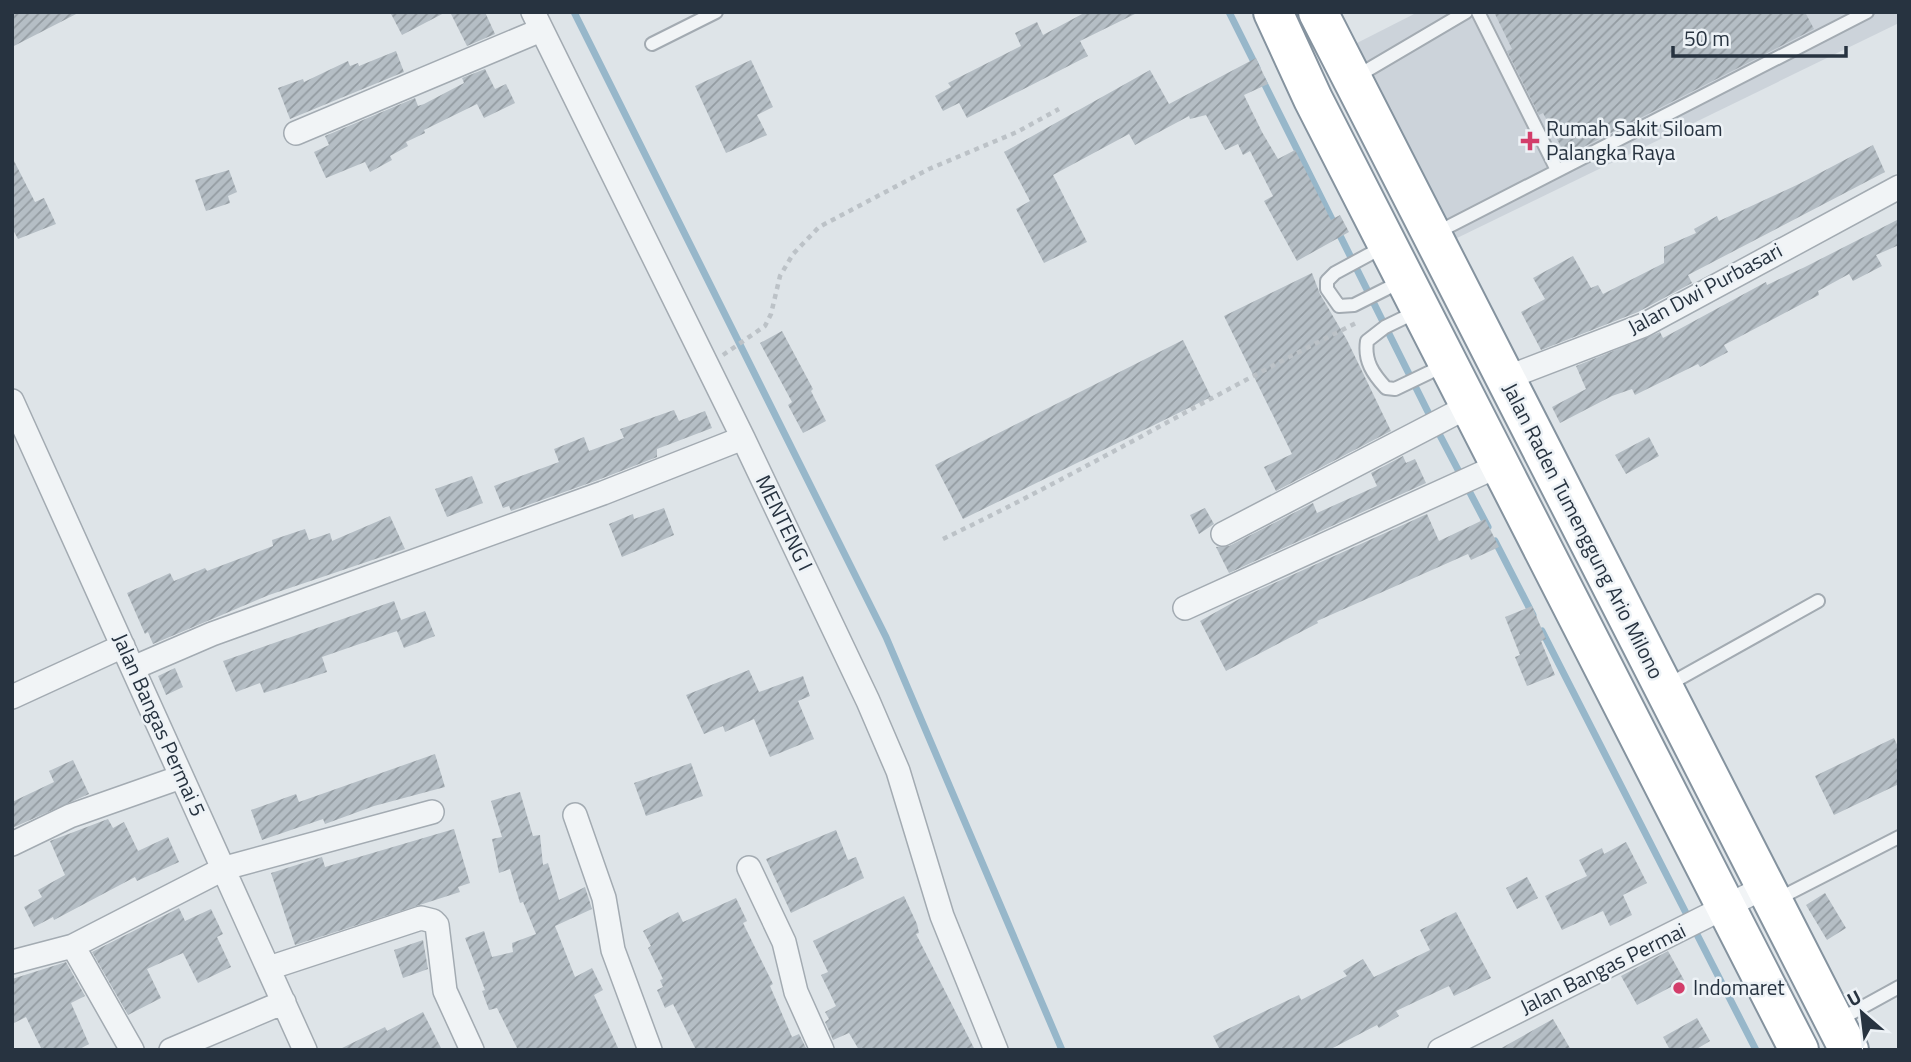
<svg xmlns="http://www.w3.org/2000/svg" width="1911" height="1062" viewBox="0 0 1911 1062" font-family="'Titillium Web',sans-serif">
  <defs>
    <pattern id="building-hatch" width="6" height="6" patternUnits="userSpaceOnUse" patternTransform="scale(1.75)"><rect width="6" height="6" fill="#b5bec5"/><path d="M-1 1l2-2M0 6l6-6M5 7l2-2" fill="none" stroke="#939ba1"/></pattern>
  </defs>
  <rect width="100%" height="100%" fill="#dee4e8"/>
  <!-- built -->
  <path fill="#ccd3da" d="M1418,12H1899V23L1455,239L1355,44Z"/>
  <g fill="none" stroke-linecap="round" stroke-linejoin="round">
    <!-- stream -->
    <path stroke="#97b7ca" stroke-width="7" d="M574,12L886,637L1062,1050
      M1229,12L1257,68
      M1262,79L1434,424L1488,527
      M1495,541L1533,615
      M1542,631L1756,1050"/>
  </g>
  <!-- building -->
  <path fill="url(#building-hatch)" d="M12,12H80L12,47Z
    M390,12H446L402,35Z
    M450,12H485L495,34L467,46Z
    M1086,12H1139L1080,41L1088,56L967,118L959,103L943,111L935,96L951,87L948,83L1021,46L1015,33L1037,22L1043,35Z
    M1494,12H1805L1814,29L1566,156L1543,113L1539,115L1507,51L1512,49Z
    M396,51L404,72L290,119L278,88L303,79L304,82L348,61L350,66L358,63L359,66Z
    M1256,58L1268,84L1244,95L1262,132L1278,159L1295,150L1331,220L1340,215L1349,232L1297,261L1264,201L1273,196L1250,151L1243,155L1238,144L1225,150L1206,115L1190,119L1189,116L1135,145L1129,134L1053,175L1087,242L1044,263L1016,209L1030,201L1004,152L1150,70L1169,104Z
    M751,60L773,107L757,115L767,135L726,153L695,86Z
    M485,69L495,89L506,84L515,103L484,118L477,104L424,130L425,133L406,142L408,146L390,156L392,160L370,172L365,162L326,178L314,152L329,145L325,136L415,98L418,106L424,104L464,83L462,78Z
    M1873,145L1885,172L1688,275L1692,283L1638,312L1541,350L1521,312L1545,299L1533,278L1573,256L1591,288L1598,285L1603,294L1664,263V247L1696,233L1694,229L1717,216L1719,221L1799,184Z
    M12,157L35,202L44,198L56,224L18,239L12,228Z
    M229,170L237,192L228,196L230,203L206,211L195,180Z
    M1899,219V245L1876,255L1882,266L1853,281L1849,274L1818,291L1819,295L1724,345L1728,352L1700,367L1698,364L1635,395L1632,389L1612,396L1560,423L1552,407L1586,389L1576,366L1660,332L1663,338L1766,282L1767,285L1805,267Z
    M1312,273L1320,294L1347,340L1391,431L1276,491L1264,467L1292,454L1224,316Z
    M782,331L813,389L811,391L826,421L803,433L788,405L792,402L760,343Z
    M1183,340L1211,397L963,519L935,465Z
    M674,410L679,421L705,411L712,428L657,449V457L598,480L511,511L509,506L503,508L494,486L559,462L554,449L584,437L589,451L624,438L620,429Z
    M1649,437L1659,456L1626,474L1615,455Z
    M1403,456L1406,463L1415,459L1426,483L1229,573L1216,547L1229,546L1313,503L1317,513L1377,486L1371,473Z
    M472,476L483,503L447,517L435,489Z
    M664,508L674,535L622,557L609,524L633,514L634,519Z
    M1205,508L1214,524L1199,534L1190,515Z
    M1427,514L1439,541L1485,519L1499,547L1471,560L1468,554L1317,621L1318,623L1226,671L1200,621L1241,598Z
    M390,516L405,549L269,595L153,644L148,632L145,634L127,593L170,573L174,581L205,568L207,571L273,546L272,540L305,529L309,540L330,533L332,541Z
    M394,601L401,620L425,611L435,636L404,648L397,631L322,657L327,672L264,693L260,683L236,692L223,661Z
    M1532,606L1546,639L1541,641L1555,675L1527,686L1515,657L1520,655L1505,617Z
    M175,668L183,687L166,695L158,676Z
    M749,670L759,692L803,676L810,696L798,701L814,739L770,757L754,719L725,732L723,726L704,734L686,695Z
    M1894,738L1899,749V784L1834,815L1815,776Z
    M435,754L445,787L374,806L325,824L323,819L262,840L251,810L296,794L299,802Z
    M73,760L89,794L12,828V802L54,782L49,771Z
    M691,763L703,796L646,816L634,783Z
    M520,792L533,836L540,835L543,865L548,863L559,900L585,887L592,909L555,926L575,977L592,968L603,990L594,995L619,1050H518L497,1008L489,1010L482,991L485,990L465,938L484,931L492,957L513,952L512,943L536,934L523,902L520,903L510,869L499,873L492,839L502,837L491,801Z
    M108,819L113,828L124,822L138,851L168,837L179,862L137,881L135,877L54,920L53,917L34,927L24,907L42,897L38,890L65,875L50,841Z
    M454,829L470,883L458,887L460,892L295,945L271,873L322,857L325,867Z
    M836,830L848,860L856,857L864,878L791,913L766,859Z
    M1626,842L1647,883L1623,895L1632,915L1610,926L1603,911L1562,930L1545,896L1587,876L1579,860L1602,848L1604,854Z
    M1527,877L1538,898L1517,909L1506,888Z
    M1825,893L1846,928L1827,940L1806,905Z
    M904,896L917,924L919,933L916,934L975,1050H859L849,1033L833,1040L825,1022L829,1019L825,1012L836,1006L821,975L828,972L813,941Z
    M736,898L747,921L743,923L773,984L770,986L792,1037L799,1034L807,1050H696L673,1004L665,1008L657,990L663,987L660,980L663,979L648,948L651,946L643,931L678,912L683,922Z
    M179,908L185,921L211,909L223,934L217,937L231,967L198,983L183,953L147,969L161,998L128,1015L92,952Z
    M1456,912L1491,978L1454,996L1449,986L1396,1011L1399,1016L1379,1028L1377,1025L1329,1050H1220L1213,1036L1299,995L1301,1000L1347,976L1343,971L1363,959L1374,977L1430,950L1420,930Z
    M423,940L428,969L403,978L394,950Z
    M1668,951L1684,980L1637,1005L1621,976Z
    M66,962L85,996L71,1003L89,1044L78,1050H42L26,1017L12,1024V979Z
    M423,1012L442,1050H338L385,1027L387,1031Z
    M1697,1018L1710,1041L1695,1050H1670L1663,1037Z
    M1553,1019L1571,1050H1498Z"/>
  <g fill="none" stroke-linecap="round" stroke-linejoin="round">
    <!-- service casing -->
    <g stroke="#a3abb2" stroke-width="16">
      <path id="service" d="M1478,12L1557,170
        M652,44L716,12
        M1354,78L1466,12
        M1436,233L1867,12
        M1383,247L1335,273L1327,281V289L1339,306L1354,305L1402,281
        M1418,311L1385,327L1367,341C1364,361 1373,374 1386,388L1395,389L1445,365
        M1666,686L1818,601
        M1776,900L1899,837
        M1839,1020L1899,987"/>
    </g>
    <!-- minor casing -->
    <g stroke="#a3abb2" stroke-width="26">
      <path id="minor" d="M533,12L743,438L868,701L898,771L942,916L996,1050
        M296,133L541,30
        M1506,378L1644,325L1899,187
        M12,401L305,1050
        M1223,534L1469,406
        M1185,608L1500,465
        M133,668L212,634L603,493L743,438
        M12,697L123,646
        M575,815L604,898L613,950L650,1050
        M12,844L70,816L181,777
        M749,868L784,942L796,992L822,1050
        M73,946L132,1050
        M12,962L73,946L225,868L432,812
        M269,968L421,918L433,921L437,925L445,991L472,1050
        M171,1050L284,1002
        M1440,1050L1765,887"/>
    </g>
    <!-- trunk casing -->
    <g stroke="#85939f" stroke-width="42">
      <path id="trunk" d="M1273,12L1313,99L1799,1050
        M1318,12L1849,1050"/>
    </g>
    <!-- path -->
    <path stroke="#bcc2c7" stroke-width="4.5" stroke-dasharray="5 5" stroke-linecap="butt" d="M723,355L765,326L771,314L780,276L793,254L819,227L929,169L1017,132L1059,109
      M943,539C1083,472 1217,392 1356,323"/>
    <!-- service -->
    <use href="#service" stroke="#f1f4f6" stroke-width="12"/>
    <!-- minor -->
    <use href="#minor" stroke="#f1f4f6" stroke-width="23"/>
    <!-- trunk -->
    <use href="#trunk" stroke="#fff" stroke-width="38"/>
  </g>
  <!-- markers -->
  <g fill="#d33d6a" stroke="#edf2f6" stroke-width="2.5">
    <path d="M1526.5 130.5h7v7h7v7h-7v7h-7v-7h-7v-7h7z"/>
    <circle cx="1679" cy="988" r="7"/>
  </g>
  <g text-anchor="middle" stroke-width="5" stroke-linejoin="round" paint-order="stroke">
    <!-- poi labels -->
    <g font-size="21" fill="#273340" stroke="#edf2f6" text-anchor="start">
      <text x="1546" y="136">Rumah Sakit Siloam<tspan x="1546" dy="24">Palangka Raya</tspan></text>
      <text x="1693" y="995">Indomaret</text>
    </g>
    <!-- street labels -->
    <g font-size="21" fill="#273340" stroke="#edf2f6">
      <text transform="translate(1705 289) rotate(-28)" y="7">Jalan Dwi Purbasari</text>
      <text transform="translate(784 523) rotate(64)" y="7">MENTENG I</text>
      <text transform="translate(1583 531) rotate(63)" y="7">Jalan Raden Tumenggung Ario Milono</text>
      <text transform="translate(159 725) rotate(66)" y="7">Jalan Bangas Permai 5</text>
      <text transform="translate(1603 969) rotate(-26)" y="7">Jalan Bangas Permai</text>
    </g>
  </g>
  <!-- border -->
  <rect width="1911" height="1062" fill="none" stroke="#273340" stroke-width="28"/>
  <!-- north arrow -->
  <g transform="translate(1862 1013) rotate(332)" stroke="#edf2f6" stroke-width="5" paint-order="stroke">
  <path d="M0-5L12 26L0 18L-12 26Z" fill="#273340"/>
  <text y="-10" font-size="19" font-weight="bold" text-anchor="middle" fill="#273340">U</text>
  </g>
  <!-- scale -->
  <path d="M1673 46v10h173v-10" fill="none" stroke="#273340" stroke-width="3.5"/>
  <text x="1684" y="46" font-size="21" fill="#273340" stroke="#edf2f6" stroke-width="5" paint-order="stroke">50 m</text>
</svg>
